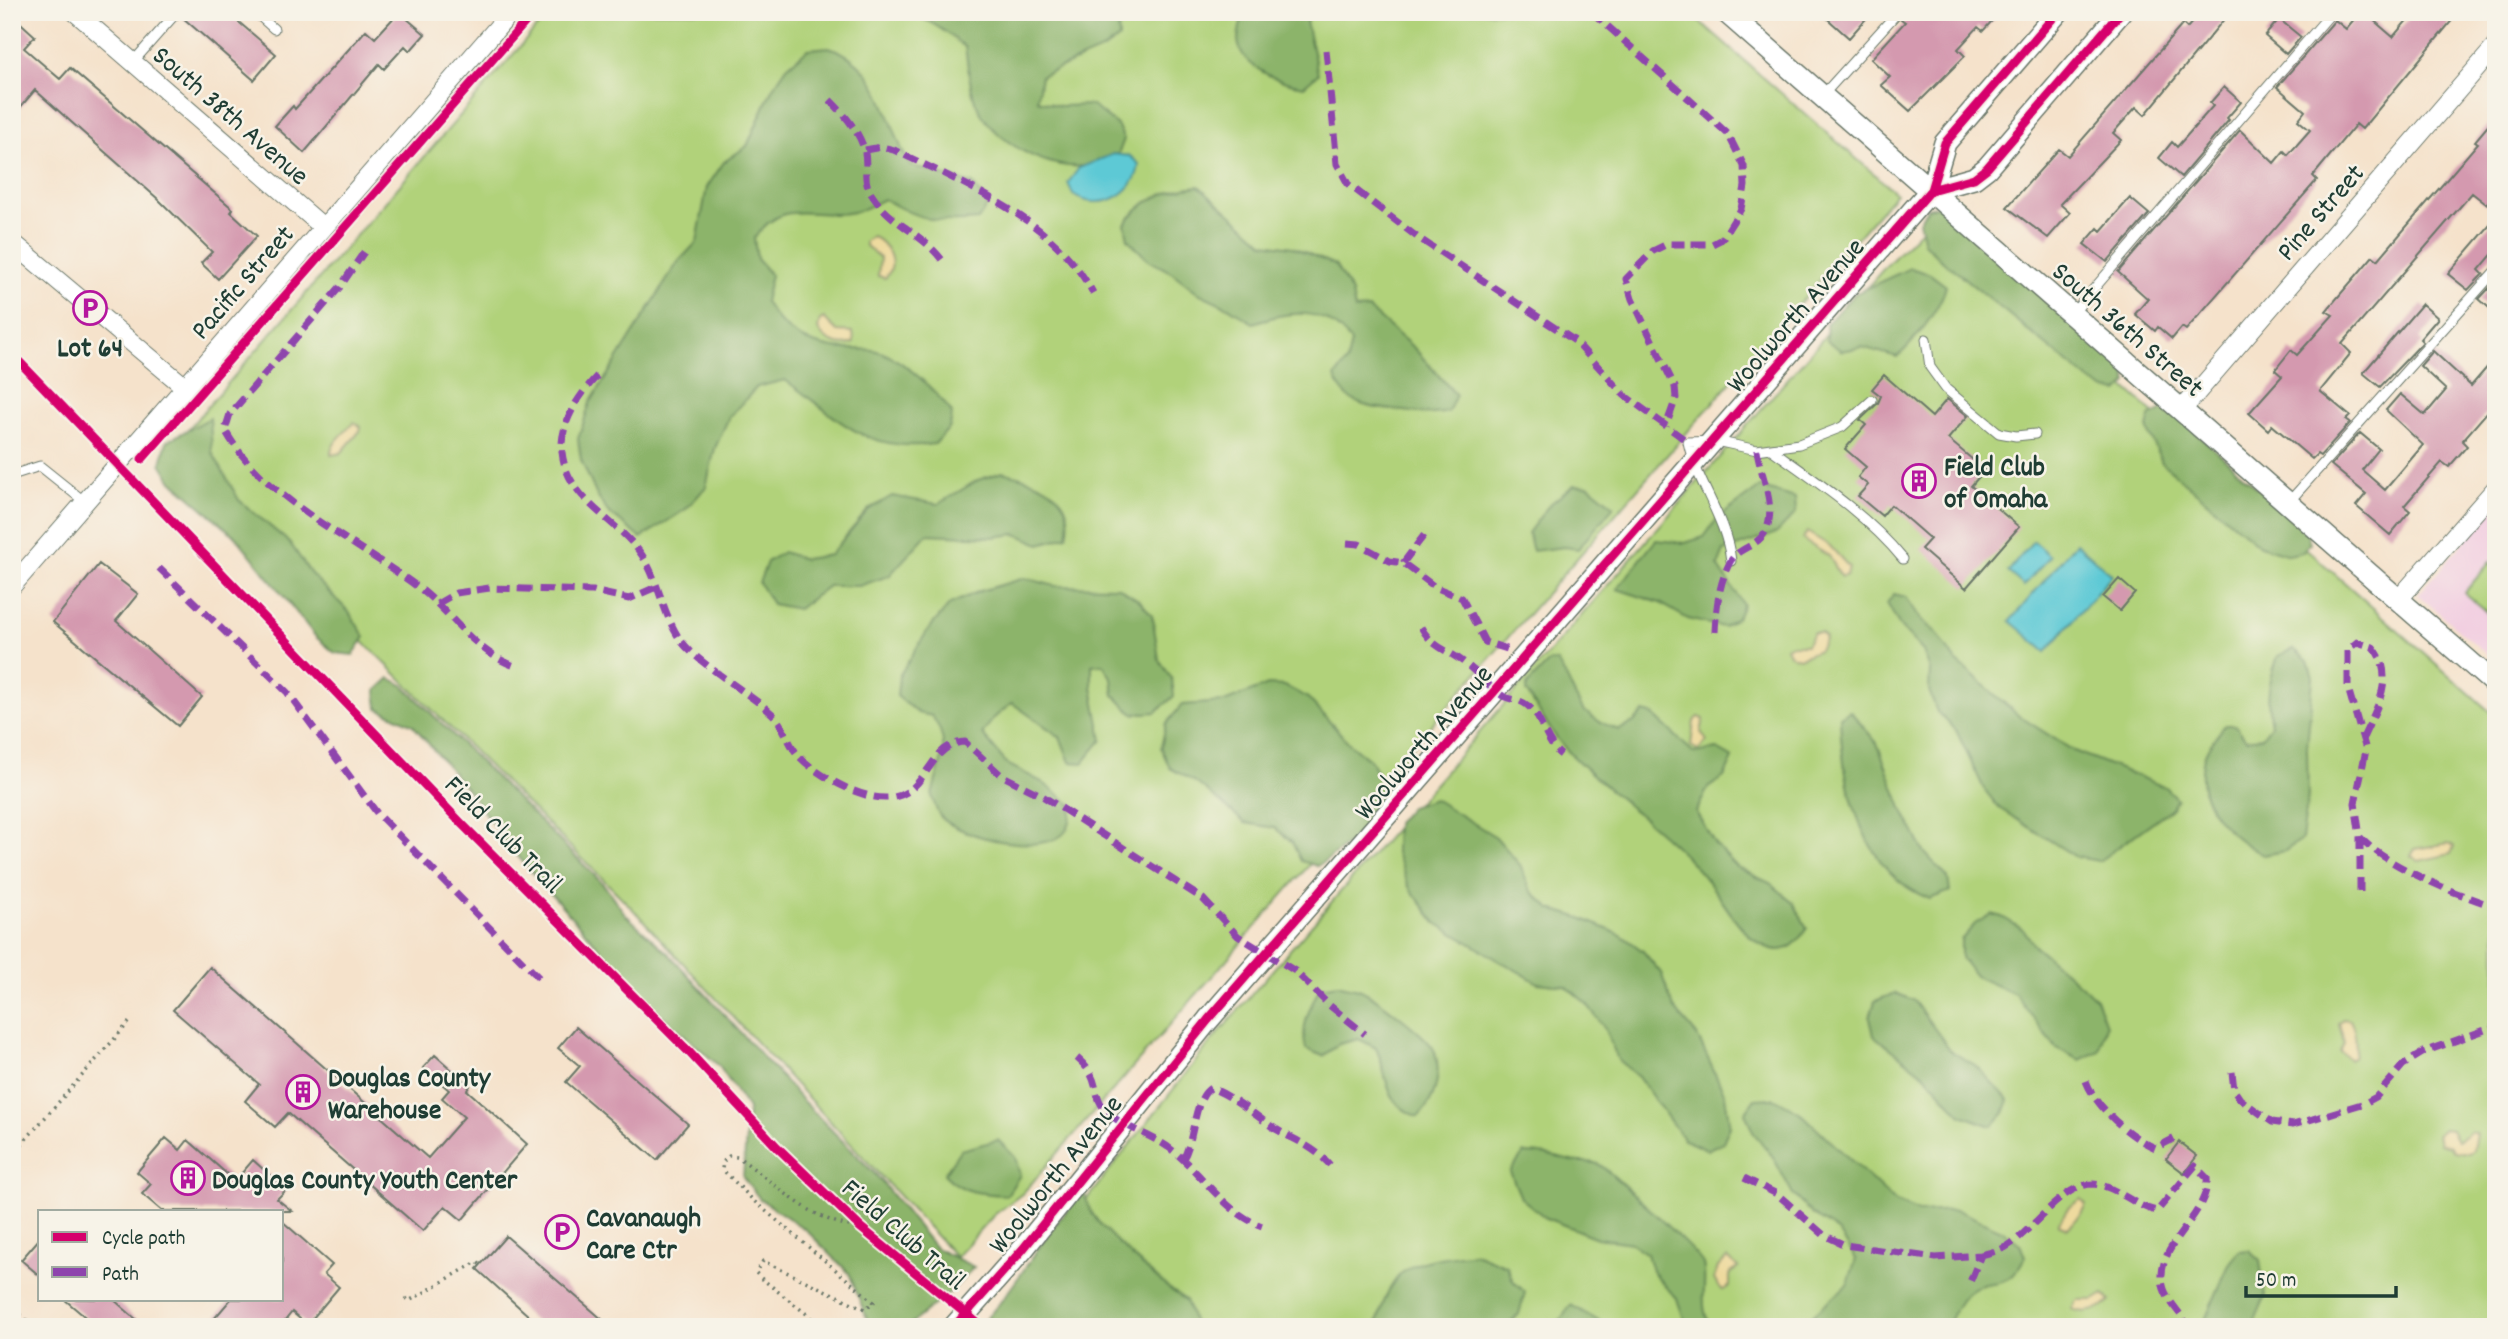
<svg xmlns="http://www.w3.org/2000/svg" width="2508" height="1339" viewBox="0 0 2508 1339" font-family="Dekko,sans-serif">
  <rect width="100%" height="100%" fill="#f7f3e8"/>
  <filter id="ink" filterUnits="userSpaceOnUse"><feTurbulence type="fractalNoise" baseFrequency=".0143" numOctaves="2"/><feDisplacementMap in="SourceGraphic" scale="14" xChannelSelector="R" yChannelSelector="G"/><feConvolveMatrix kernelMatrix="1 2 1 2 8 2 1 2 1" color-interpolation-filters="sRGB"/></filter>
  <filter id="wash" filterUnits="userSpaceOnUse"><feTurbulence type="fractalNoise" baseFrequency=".00686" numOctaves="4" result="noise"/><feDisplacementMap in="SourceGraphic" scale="28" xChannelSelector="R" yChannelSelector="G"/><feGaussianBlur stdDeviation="1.57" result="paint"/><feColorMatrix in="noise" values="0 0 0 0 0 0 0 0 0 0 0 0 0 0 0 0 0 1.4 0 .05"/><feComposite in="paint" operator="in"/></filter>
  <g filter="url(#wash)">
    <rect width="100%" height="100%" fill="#f5e2cb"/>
    <!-- built -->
    <path fill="#f2cfe1" d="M2496,505V662L2418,595Z"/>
    <!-- green -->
    <path fill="#b1d27a" stroke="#688857" stroke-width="2" d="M550,12H1688L1896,193L1023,1193L994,1215L956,1257L629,905L376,654L164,457Z
      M1937,221L2496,717V1327H1029L1016,1281L1060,1233L1210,1043L1288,952L1886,266L1920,231Z
      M2490,562L2496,567V620L2464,593Z"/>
    <!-- forest -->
    <path fill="#8cb46a" stroke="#56784f" stroke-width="2" d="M898,12H1102L1118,25L1119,38L1104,49L1041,76L1037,100L1060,106L1091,105L1117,125L1124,139L1118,155C1109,158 1101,163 1092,165C1050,174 990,141 975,101C969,85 968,64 965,47C943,30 927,16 898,12Z
      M1243,12H1313L1306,22L1318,74L1304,86C1282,83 1240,68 1238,40C1238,32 1242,21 1243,12Z
      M829,47C882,64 886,120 909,165L973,184L988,205L978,220C938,224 919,220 884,199C875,203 864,210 854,212C812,221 786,195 754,238L757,259L771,275L765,302C783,333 809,347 845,349C855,350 868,348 877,351C904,359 936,391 952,413L950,427L935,444C863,453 839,418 785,380L757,387L729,417L715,448L706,487L686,509L641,538L608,512L597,496L581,460L578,439L590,403L678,262L697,242L707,187L724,162L747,146L772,89L787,67L808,49Z
      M1199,186L1264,243L1293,247L1335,265L1352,293L1355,310L1369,309L1415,349L1456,395L1448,412C1431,416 1420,413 1404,411C1375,408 1347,409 1335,377L1347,361L1351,342C1323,306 1292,310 1253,323L1228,307L1200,294L1171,272L1148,260L1128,239L1125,224C1141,199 1170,189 1199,186Z
      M1940,205L2124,367L2128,383L2118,392L2106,390L2089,380L1937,256L1924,243L1919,221L1927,208Z
      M1910,268L1930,274L1946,286C1941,307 1914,343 1897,357L1862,347L1842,351L1827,341L1826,324L1854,294Z
      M2168,407L2307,533L2310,543L2302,552L2289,555L2260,546L2162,463L2147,428L2150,417Z
      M210,418L212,452L239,500L290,543L311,574L348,611L365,637L353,655L335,653L316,637L237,538L172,481L161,463L167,441Z
      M1002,472C1037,480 1077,493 1067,536L1040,544L1016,534L992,537L927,534L889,576L859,586H828L798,609L772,604L759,583L767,562L783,552L804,559L830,555L868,510L892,496L938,504L978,480Z
      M1574,485L1589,486L1614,506L1578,549L1564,547L1533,551L1528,533L1549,505Z
      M1760,487L1795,498L1796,513L1777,533L1724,551L1718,566L1743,604L1737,618L1723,627L1688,619L1660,603L1617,589L1656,540L1685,543L1704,537L1717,519Z
      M1025,578L1055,586L1118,587L1140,601L1152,615L1159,659L1172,679L1174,696L1156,712L1133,714L1114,695L1112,679L1103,664L1092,665V687L1102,740L1083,763L1070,762L1060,737L1012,703L994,718L982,734L1007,764L1042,782L1072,805C1071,813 1071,825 1066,831C1047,857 959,838 940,816C936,811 934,802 932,796C938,764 954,747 932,716L918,713L897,696L899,676L928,630L950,604L980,591Z
      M1894,594L1906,597L1922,621L1936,632L1954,659L2019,716L2074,751L2165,787L2177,799L2172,808L2099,861L2076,857L1999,808L1984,789L1956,730L1937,712L1929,690L1930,670L1923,651L1901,628L1887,603Z
      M2294,649L2308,661L2313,677L2307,748L2308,796L2302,839L2285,851L2263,855C2230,836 2195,806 2203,762C2205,748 2217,736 2225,725H2235L2246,739L2262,737L2271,725C2266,697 2268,684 2278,656Z
      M1550,661L1557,662C1583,699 1568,711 1619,730L1634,722L1644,712L1653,715L1694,753L1717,749L1733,758L1724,777L1708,788L1696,812L1715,844L1738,868L1770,883L1793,902L1807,928C1800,938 1793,950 1779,950C1754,950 1732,916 1720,898C1679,837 1616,802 1566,749C1550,732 1540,711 1526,692L1527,685Z
      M390,678L404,686L604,885L626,915L670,955L802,1100L876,1175L935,1248L974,1267L950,1292L907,1327H870L849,1273L806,1230L760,1199L743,1177L748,1109L719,1066L655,1009L576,922L509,846L470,793L413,725L378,708L376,691Z
      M1268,685L1285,686L1308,698L1350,744L1371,761L1386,791C1372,823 1347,849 1317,866L1301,861L1292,842L1275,828L1245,823L1197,783L1170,768L1161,748L1166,724L1182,705L1224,702Z
      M1850,711L1877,743L1904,813L1924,852L1948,878L1950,891L1930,899C1861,873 1842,784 1840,717Z
      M1434,799L1496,837L1520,865L1531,891L1551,909L1581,918L1621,935L1643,951L1661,973L1674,1008L1697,1035L1725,1095L1730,1126L1723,1142L1707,1150L1684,1140L1638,1077L1618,1060L1605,1029L1587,1004L1566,986L1538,983L1436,923L1409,887L1395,850L1396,823L1410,807Z
      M1991,914L2002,917L2024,930L2034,945L2096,998L2106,1025L2099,1051L2080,1060L2056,1048L2015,994L1975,976L1961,958V940L1975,924Z
      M1338,984C1344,986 1352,987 1359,989C1373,995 1431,1038 1435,1052C1442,1075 1435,1101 1418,1117C1381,1102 1390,1078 1376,1048L1359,1039L1339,1044L1323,1056L1306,1049C1300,1026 1310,1007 1320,987Z
      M1895,993L1913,1000L1952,1052L1975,1065L2009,1100L2004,1113L1992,1126L1961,1115L1924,1074L1874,1036L1870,1017L1875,1001Z
      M1774,1098L1801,1113L1895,1202L1919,1212L1957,1210L2002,1230L2020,1244L2025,1257C2005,1295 1993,1275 1971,1290C1959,1299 1953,1314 1946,1327H1799L1848,1284L1856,1259L1839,1232L1812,1214L1794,1196L1773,1157L1753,1132L1745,1113L1755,1099Z
      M998,1140L1015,1157L1020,1175L1007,1195C981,1194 962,1193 944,1174L960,1150Z
      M1524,1153C1542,1153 1554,1156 1571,1161C1580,1163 1590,1161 1598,1164C1606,1167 1701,1256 1703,1264C1708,1283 1697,1309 1712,1327H1687L1677,1299L1652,1271L1647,1254L1631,1243L1597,1238L1546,1218L1521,1198L1510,1172Z
      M1084,1192C1086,1198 1088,1207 1092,1213C1103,1232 1166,1289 1186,1300L1195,1327H978C1020,1286 1042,1232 1084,1192Z
      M2249,1250L2260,1260L2265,1297L2252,1327H2202L2229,1264L2239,1251Z
      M1475,1253L1507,1266L1513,1281L1525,1292L1519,1314L1507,1327H1376C1394,1260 1411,1262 1475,1253Z
      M1571,1305L1609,1327H1555Z"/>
    <!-- sand -->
    <path fill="#eeda9e" stroke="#868c69" stroke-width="2" d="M872,236C887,244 900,263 885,278L878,276L880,258L865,245V241Z
      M824,318L837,331L853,332L854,343C840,348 825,342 818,329L820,320Z
      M354,422L361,427L360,431L341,453L331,455C330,443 346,432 354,422Z
      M1807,532L1830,546L1849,567L1847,575L1841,577L1829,556L1806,542L1803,539Z
      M1813,633H1821L1825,638L1819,650L1799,658L1789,654L1786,647L1789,645H1806Z
      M1699,717L1704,719L1701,732L1707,741L1698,750L1691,746L1694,721Z
      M2449,843L2454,846L2451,854L2419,861L2411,856L2415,849Z
      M2343,1019L2350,1020C2356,1031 2357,1044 2354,1056L2349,1059L2340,1052L2344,1043L2339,1023Z
      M2444,1129L2451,1130L2457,1141L2471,1132L2476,1134L2473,1150L2469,1153L2454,1151L2450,1146L2439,1143L2437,1135Z
      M2081,1199L2086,1204L2080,1216L2067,1228L2058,1224L2068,1208Z
      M1727,1258L1738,1268L1730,1273V1286L1723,1290L1719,1288L1714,1279L1718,1267Z
      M2104,1294L2110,1301C2102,1310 2084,1315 2072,1309L2077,1300H2094Z"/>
    <!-- water -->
    <path fill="#5dc9d5" stroke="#3e8384" stroke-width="2" d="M1113,154L1130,156L1139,164C1136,197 1098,212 1073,195L1068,183L1079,168Z
      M2033,541L2050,556L2024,586L2008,572Z
      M2076,543L2112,575L2046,652L2010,621Z"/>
    <g id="blocks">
      <!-- building -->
      <path fill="#d499af" d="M184,12H227L276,54L254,80L182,17Z
        M399,12L425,34L410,51L405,46L384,69L379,64L304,153L275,126L293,106L295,109L366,30L375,38Z
        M1820,12H1872L1849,38Z
        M1905,12H2000L1983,31L1978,27L1958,49L1965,56L1910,111L1881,85L1890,77L1871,59L1905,22L1901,19Z
        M2201,12H2230L2145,115L2136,107L2113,133L2121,140L2060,204L2070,213L2048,238L2007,207L2059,149L2068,156L2183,24L2187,28Z
        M2360,12H2364L2393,37L2414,12H2459L2362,129L2356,124L2313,176L2317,180L2186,330L2182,327L2172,339L2158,327L2155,331L2135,314L2148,299L2118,272L2240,130L2274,163L2284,151L2288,155L2310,130L2298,120L2305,111L2277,87L2335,20L2346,29Z
        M12,15L35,36L24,48L60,79L70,68L233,209L231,212L257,236L218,279L201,263L212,252L158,199L35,90L12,117Z
        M2279,19L2301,37L2286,54L2265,36Z
        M2224,87L2241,102L2227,118L2229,120L2181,177L2159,158L2172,142L2177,147L2213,106L2210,103Z
        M2496,116V193L2486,204L2472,193L2342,344L2351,353L2320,391L2350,416L2346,420L2350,423L2320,456L2317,454L2312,459L2272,425L2268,430L2249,413L2282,376L2275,370L2291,350L2297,355L2333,315L2326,311L2373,256L2378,260L2478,143L2475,141Z
        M2130,198L2149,214L2107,262L2084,244L2098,228L2101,231Z
        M2496,218V250L2479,270L2483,274L2468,290L2448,274Z
        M2494,283L2496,284V314L2479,299Z
        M2422,304L2438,318L2420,339L2423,342L2380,387L2363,373Z
        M2433,351L2471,386L2496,357V402L2462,441L2467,446L2449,467L2442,462L2404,506L2410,511L2390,535L2356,506L2366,494L2331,465L2360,433L2379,449L2362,470L2385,490L2423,445L2386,410L2400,394L2425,415L2446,390L2420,366Z
        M1884,375L1932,417L1947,399L1968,416L1948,439L1985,470L1971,486L2019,527L1966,588L1921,549L1930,539L1891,505L1882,516L1858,496L1868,485L1858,477L1866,467L1845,449L1866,425L1860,420L1878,403L1881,396L1872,389Z
        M99,564L138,594L116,621L202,697L178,726L53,622Z
        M2119,579L2135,593L2120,611L2103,597Z
        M210,967L428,1158L464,1117L442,1098L449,1090L423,1068L435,1055L470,1086L467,1090L527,1144L462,1220L445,1206L423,1231L288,1113L275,1127L245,1101L259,1084L173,1010Z
        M576,1027L688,1124L657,1160L566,1082L580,1066L558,1048Z
        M166,1138L180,1150L188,1140L235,1181L253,1160L286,1190L277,1199L292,1211H162L142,1194L151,1184L137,1172Z
        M2179,1142L2197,1156L2184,1173L2166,1159Z
        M282,1221L332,1265L324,1274L339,1287L307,1325L292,1312L280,1327H207L231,1299H282Z
        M506,1236L611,1327H541L477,1269Z
        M40,1238V1276L21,1260Z
        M64,1299H113L145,1327H97Z"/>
    </g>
  </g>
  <g filter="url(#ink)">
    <use href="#blocks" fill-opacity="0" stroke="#6a7769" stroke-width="2"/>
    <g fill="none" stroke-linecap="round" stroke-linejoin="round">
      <!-- service casing -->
      <g stroke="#6a7769" stroke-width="11">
        <path id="service" d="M255,12L274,29
          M133,62L177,12
          M1822,96L1898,12
          M2073,313L2332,12
          M1926,339L1930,367L1946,389L1999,433L2016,436L2035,434
          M1771,449C1817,482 1867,515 1903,559
          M12,475L40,466L85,502
          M2287,504L2496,270
          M1731,561C1726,517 1697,484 1688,442L1716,441L1757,450L1799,444L1842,427L1872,400"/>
      </g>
      <!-- minor casing -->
      <g stroke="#6a7769" stroke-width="20">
        <path id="minor" d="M75,12L323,227
          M12,242L185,387
          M2181,411L2496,46
          M12,586L511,12
          M2398,600L2496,488"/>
      </g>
      <!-- tertiary casing -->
      <g stroke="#6a7769" stroke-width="24">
        <path id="tertiary" d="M1726,12L2496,685
          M1931,190L1974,178L1987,168L2121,12
          M954,1327L1023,1249L1208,1020L1931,190L1945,143L2058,12"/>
      </g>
      <!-- path -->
      <path stroke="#6a7769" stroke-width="3.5" stroke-dasharray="2 5" stroke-linecap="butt" d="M12,1155L132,1019
        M12,1295L20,1314L34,1327
        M406,1298L409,1301L477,1262L481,1265
        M823,1327L761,1278L756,1273L763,1261L865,1309L874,1302L755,1202L722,1169L723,1162L729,1156L738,1157C774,1182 814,1225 860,1227"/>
      <!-- service -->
      <use href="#service" stroke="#fff" stroke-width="9"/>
      <!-- minor -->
      <use href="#minor" stroke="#fff" stroke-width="18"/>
      <!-- tertiary -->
      <use href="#tertiary" stroke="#fff" stroke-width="21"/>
      <!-- quiet -->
      <path stroke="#8e44ad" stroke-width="7" stroke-dasharray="14 7" stroke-linecap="butt" d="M1592,12L1728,134L1744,166L1745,186L1741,209L1722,239L1712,244H1667L1653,251L1626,279L1632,299L1675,387L1676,398L1666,426
        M1326,50L1337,164L1348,184L1417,237L1575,341L1624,395L1688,442
        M830,100C843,113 859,131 864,149C869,164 861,180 872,195C891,225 924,233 945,264
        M865,150L882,147L894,150C967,186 1053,218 1093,293
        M364,252L340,287L230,414L225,430C263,500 361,543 423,591C455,617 476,654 518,667
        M597,376C579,395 560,423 562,452C567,499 613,517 639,551C659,577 662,616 682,642C698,663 747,692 769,711C784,723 786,741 798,755C813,772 844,789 866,795C930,813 922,743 965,742L1001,775L1041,795L1203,899L1238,936L1295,971L1329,1005L1365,1034
        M1347,543L1359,544L1390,561L1403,563L1435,587L1462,598L1485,642L1507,649
        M1403,563L1428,530
        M159,568L287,692L377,813L540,979
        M437,604L456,593L490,588L593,591L629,599L656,587
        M1421,627C1432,648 1449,650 1466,664C1479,674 1490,688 1503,696C1510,700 1517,699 1524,703C1543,714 1543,741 1561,755
        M1715,632C1716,609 1719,583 1730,562C1741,543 1764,549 1769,520C1773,499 1760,472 1757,450
        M2360,837C2385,866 2458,895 2496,907
        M2360,892V837L2355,803L2366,750L2348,688V650L2357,642L2373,647C2397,675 2376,709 2363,738
        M1077,1058C1103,1080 1090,1095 1107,1112C1123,1127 1149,1134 1168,1147C1201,1171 1223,1212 1262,1226
        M2232,1072L2234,1090L2240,1099L2272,1122L2293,1125L2365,1103L2376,1097L2403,1065L2424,1052L2496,1026
        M2086,1081C2096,1107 2130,1138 2156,1148L2175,1138
        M1183,1159C1195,1140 1193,1098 1211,1088C1234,1097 1251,1112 1271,1126C1294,1141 1310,1143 1330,1165
        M1744,1178L1777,1194L1824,1235L1845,1245L1936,1258L1981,1255L1970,1282
        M1981,1255C1989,1253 1998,1251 2006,1247C2032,1232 2062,1184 2093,1184C2116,1185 2134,1207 2157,1211L2195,1166L2207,1178C2210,1217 2150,1247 2164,1289C2169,1303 2182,1314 2188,1327"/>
      <!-- cycleway casing -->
      <g stroke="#f7f3e8" stroke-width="13">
        <path id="cycleway" d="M1931,190L1974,178L1987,168L2121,12
          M12,354L462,824L689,1052L777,1147L860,1227L982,1327
          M142,459L534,12
          M954,1327L1023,1249L1208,1020L1931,190L1945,143L2058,12"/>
      </g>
      <!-- cycleway -->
      <use href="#cycleway" stroke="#d6006c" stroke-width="9"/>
    </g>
  </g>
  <!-- icons -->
  <defs>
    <g id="parking-ring" transform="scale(1.75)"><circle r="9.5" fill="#f7f3e8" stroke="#b5179e" stroke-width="1.5"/><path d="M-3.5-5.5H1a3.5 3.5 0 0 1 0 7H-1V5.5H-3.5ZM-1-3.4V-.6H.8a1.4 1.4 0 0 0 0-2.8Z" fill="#b5179e"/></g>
    <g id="building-ring" transform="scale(1.75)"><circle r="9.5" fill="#f7f3e8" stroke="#b5179e" stroke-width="1.5"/><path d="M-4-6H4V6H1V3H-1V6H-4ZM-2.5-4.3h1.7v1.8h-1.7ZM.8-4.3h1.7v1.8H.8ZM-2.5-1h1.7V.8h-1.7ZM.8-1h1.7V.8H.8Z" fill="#b5179e"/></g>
  </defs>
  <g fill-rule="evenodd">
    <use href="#parking-ring" x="90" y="308"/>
    <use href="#building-ring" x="1919" y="481"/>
    <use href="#building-ring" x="303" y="1092"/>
    <use href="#building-ring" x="188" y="1178"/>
    <use href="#parking-ring" x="562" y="1232"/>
  </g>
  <g text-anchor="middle" stroke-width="5" stroke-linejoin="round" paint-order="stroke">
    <!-- street labels -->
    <g font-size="28" fill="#1f3d34" stroke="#f7f3e8">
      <text transform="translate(232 114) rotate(41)" y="10">South 38th Avenue</text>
      <text transform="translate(2319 211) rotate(-49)" y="10">Pine Street</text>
      <text transform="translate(241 281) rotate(-49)" y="10">Pacific Street</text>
      <text transform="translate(1794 314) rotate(-49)" y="10">Woolworth Avenue</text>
      <text transform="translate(2129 328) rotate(41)" y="10">South 36th Street</text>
      <text transform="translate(1422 741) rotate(-49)" y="10">Woolworth Avenue</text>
      <text transform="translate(505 833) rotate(45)" y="10">Field Club Trail</text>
      <text transform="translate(1054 1173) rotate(-51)" y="10">Woolworth Avenue</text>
      <text transform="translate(905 1233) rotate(41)" y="10">Field Club Trail</text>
    </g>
    <!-- poi labels -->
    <g font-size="28" font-weight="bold" fill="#1f3d34" stroke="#f7f3e8" text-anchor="start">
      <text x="90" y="356" text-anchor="middle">Lot 64</text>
      <text x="1944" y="475">Field Club<tspan x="1944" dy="32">of Omaha</tspan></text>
      <text x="328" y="1086">Douglas County<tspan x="328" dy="32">Warehouse</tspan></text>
      <text x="212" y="1188">Douglas County Youth Center</text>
      <text x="586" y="1226">Cavanaugh<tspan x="586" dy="32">Care Ctr</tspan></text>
    </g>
  </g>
  <!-- margin -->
  <rect width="2508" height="1339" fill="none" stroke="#f7f3e8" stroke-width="42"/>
  <!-- legend -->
  <rect x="38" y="1210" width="245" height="91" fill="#f7f3e8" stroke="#a1aaa0" stroke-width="2"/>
  <rect x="52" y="1232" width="35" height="10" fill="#d6006c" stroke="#a1aaa0" stroke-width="2"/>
  <text x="102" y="1244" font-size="21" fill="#1f3d34">Cycle path</text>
  <rect x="52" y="1267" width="35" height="10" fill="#8e44ad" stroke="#a1aaa0" stroke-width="2"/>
  <text x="102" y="1280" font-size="21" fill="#1f3d34">Path</text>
  <!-- scale -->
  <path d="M2246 1286v10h150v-10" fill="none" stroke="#1f3d34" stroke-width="3.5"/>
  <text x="2256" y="1286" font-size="21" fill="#1f3d34" stroke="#f7f3e8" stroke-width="5" paint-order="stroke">50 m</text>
</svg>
